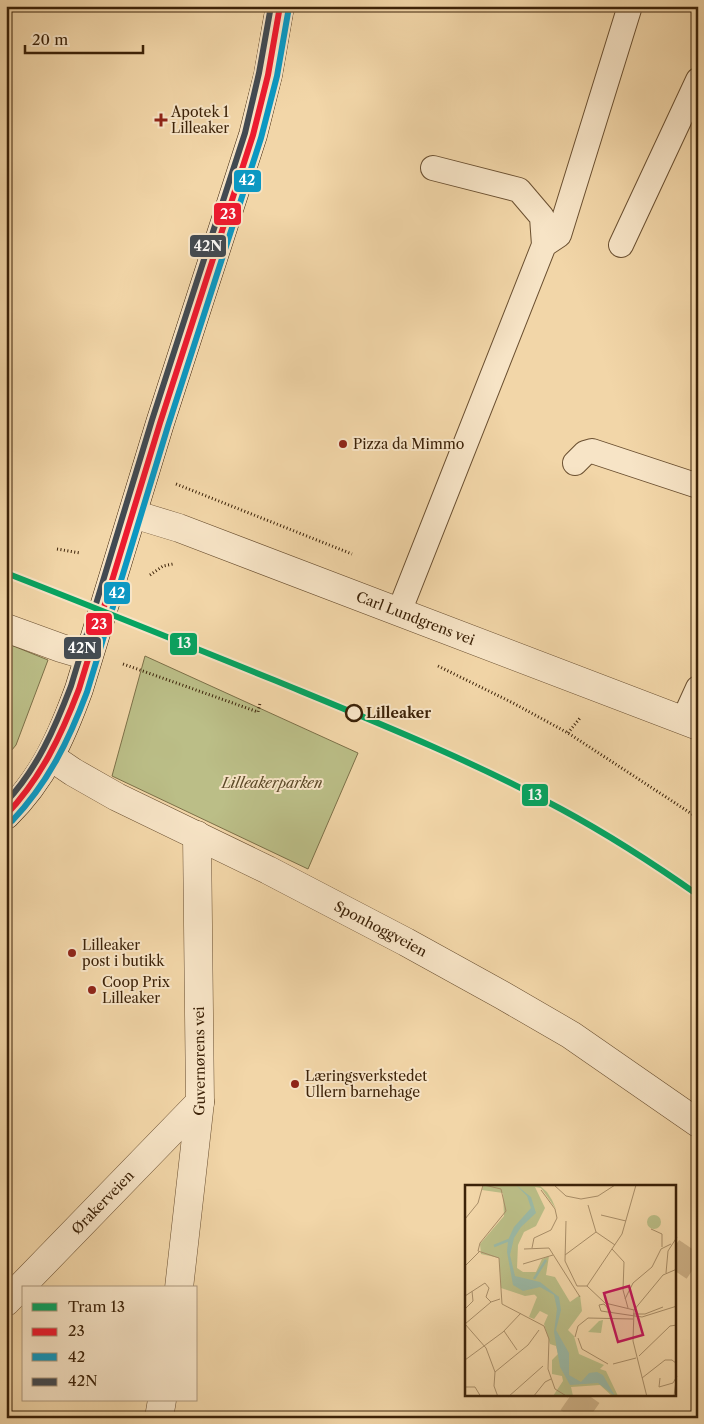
<svg xmlns="http://www.w3.org/2000/svg" width="704" height="1424" viewBox="0 0 704 1424" font-family="'Libre Caslon Text',serif">
  <rect width="100%" height="100%" fill="#f2d6a8"/>
  <filter id="stains"><feTurbulence type="fractalNoise" baseFrequency=".004" numOctaves="4"/><feColorMatrix values="0 0 0 0 .2 0 0 0 0 .09 0 0 0 0 .02 0 0 0 .5 -.17"/></filter>
  <radialGradient id="worn" r=".72"><stop offset=".6" stop-color="#630" stop-opacity="0"/><stop offset="1" stop-color="#630" stop-opacity=".3"/></radialGradient>
  <!-- green -->
  <path fill="#bbbe87" stroke="#7c7048" d="M6,643L48,660L16,745L6,757Z
    M145,656L358,753L308,869L112,776Z"/>
  <g fill="none" stroke-linecap="round" stroke-linejoin="round">
    <!-- highway-tunnel -->
    <path stroke="#ceb288" stroke-width="28" stroke-dasharray="28 14" stroke-linecap="butt" d="M675,1271L698,1237
      M572,1418L588,1395"/>
    <!-- lane casing -->
    <g stroke="#6a4f30" stroke-width="26">
      <path id="lane" d="M544,245L559,235L630,6
        M621,245L698,80
        M575,463L585,453L592,451L698,486
        M399,612L544,245L542,217L519,190L433,168
        M683,721L698,688"/>
    </g>
    <!-- street casing -->
    <g stroke="#6a4f30" stroke-width="29">
      <g id="street">
        <path id="s1" d="M133,514L179,528L698,726"/>
        <path d="M6,628L61,648L88,656"/>
        <path id="s2" d="M51,757L73,772L117,797L268,870L406,942L502,995L571,1035L698,1123"/>
        <path id="s3" d="M179,1288L200,1102L197,835"/>
        <path id="s4" d="M6,1302L200,1102"/>
        <path d="M159,1418L162,1400"/>
      </g>
    </g>
    <!-- secondary casing -->
    <g stroke="#3c2208" stroke-width="29">
      <path id="secondary" d="M6,815C43,779 62,736 79,689L160,423L253,135L268,75L280,6"/>
    </g>
    <!-- path -->
    <path stroke="#3c2208" stroke-width="3" stroke-dasharray="1 2.5" stroke-linecap="butt" d="M176,484L352,554
      M57,549L80,553
      M150,575L163,566L173,564
      M123,664L258,712L260,703
      M438,666L513,703L568,733L698,818
      M568,733L580,718"/>
    <!-- lane -->
    <use href="#lane" stroke="#f7e4c6" stroke-width="24"/>
    <!-- street -->
    <use href="#street" stroke="#f7e4c6" stroke-width="28"/>
    <!-- secondary -->
    <use href="#secondary" stroke="#f7e4c6" stroke-width="28"/>
    <!-- tram -->
    <path stroke="#3c2208" stroke-width="1" d="M678,881L698,893"/>
    <!-- bus-1 casing -->
    <g stroke="#f7e4c6" stroke-width="10">
      <path id="bus-1" d="M6,815C41,778 61,736 79,689L160,423L253,135L268,75L280,6"/>
    </g>
    <!-- bus-2 casing -->
    <g stroke="#f7e4c6" stroke-width="10">
      <path id="bus-2" d="M12,821C48,783 69,740 87,692L168,426L261,138L277,76L289,7"/>
    </g>
    <!-- bus-3 casing -->
    <g stroke="#f7e4c6" stroke-width="10">
      <path id="bus-3" d="M6,802C37,769 55,728 71,686L152,420L245,133L259,73L271,6"/>
    </g>
    <!-- bus-1 -->
    <use href="#bus-1" stroke="#ed1b2f" stroke-width="6"/>
    <!-- bus-2 -->
    <use href="#bus-2" stroke="#0c98c2" stroke-width="6"/>
    <!-- bus-3 -->
    <use href="#bus-3" stroke="#424a52" stroke-width="6"/>
    <!-- tram-1 casing -->
    <g stroke="#f7e4c6" stroke-width="10">
      <path id="tram-1" d="M6,573C96,608 185,644 274,680C371,720 469,759 561,809C609,835 654,864 698,895"/>
    </g>
    <!-- tram-1 -->
    <use href="#tram-1" stroke="#06a461" stroke-width="6"/>
  </g>
  <!-- markers -->
  <g fill="#8f2418" stroke="#f7e4c6" stroke-width="2">
    <path d="M158.5 112.5h5v5h5v5h-5v5h-5v-5h-5v-5h5z"/>
    <circle cx="343" cy="444" r="5"/>
    <circle cx="72" cy="953" r="5"/>
    <circle cx="92" cy="990" r="5"/>
    <circle cx="295" cy="1084" r="5"/>
  </g>
  <circle fill="#f7e4c6" stroke="#3c2208" stroke-width="2.5" cx="354" cy="713" r="8"/>
  <g text-anchor="middle" stroke-width="4" stroke-linejoin="round" paint-order="stroke">
    <!-- poi labels -->
    <g font-size="14" fill="#3c2208" stroke="#f7e4c6" text-anchor="start">
      <text x="171" y="117">Apotek 1<tspan x="171" dy="16">Lilleaker</tspan></text>
      <text x="353" y="449">Pizza da Mimmo</text>
      <text x="82" y="950">Lilleaker<tspan x="82" dy="16">post i butikk</tspan></text>
      <text x="102" y="987">Coop Prix<tspan x="102" dy="16">Lilleaker</tspan></text>
      <text x="305" y="1081">Læringsverkstedet<tspan x="305" dy="16">Ullern barnehage</tspan></text>
    </g>
    <!-- street labels -->
    <g font-size="14" fill="#3c2208" stroke="#f7e4c6">
      <text dy="5" stroke="none"><textPath href="#s1" startOffset="301">Carl Lundgrens vei</textPath></text>
      <text dy="5" stroke="none"><textPath href="#s2" startOffset="372">Sponhoggveien</textPath></text>
      <text dy="5" stroke="none"><textPath href="#s3" startOffset="228">Guvernørens vei</textPath></text>
      <text dy="5" stroke="none"><textPath href="#s4" startOffset="139">Ørakerveien</textPath></text>
    </g>
    <!-- stop labels -->
    <g font-size="14" font-weight="bold" fill="#3c2208" stroke="#f7e4c6" text-anchor="start">
      <text x="366" y="718">Lilleaker</text>
    </g>
    <!-- park labels -->
    <g font-size="14" font-style="italic" fill="#5c4928" stroke="#f7e4c6">
      <text x="272" y="788">Lilleakerparken</text>
    </g>
  </g>
  <!-- overview -->
  <g transform="translate(465 1185)">
    <rect width="211" height="211" fill="#f2d6a8"/>
    <path d="M18,0H74L82,7L87,15L91,24L76,3L70,2L80,23L71,41L59,47L53,60L52,83L58,87H71L77,74L84,71L81,90L90,92L105,117L115,110L117,126L103,145L109,151L114,169L139,180L135,184L141,186L153,211H147L135,200L106,202L108,211H88L98,196L97,191L87,189V175L93,169L91,161L85,159L79,139L83,130L75,126L73,109L60,111L36,103L34,73L16,69L15,59L39,31L38,8L17,5Z" fill="#bbbe87"/>
    <path d="M182 37a7 7 0 1 1 14 0a7 7 0 1 1-14 0ZM69,109H73L83,123H77L69,134L64,132L72,112ZM138,135L136,148L123,147L134,136Z" fill="#bbbe87"/>
    <path d="M51,0L66,12L71,28L56,42L49,53L45,70L50,91L75,97L94,112L96,125L91,145L104,168V190L116,197L124,188L132,187L138,190L150,211L133,198L105,200L95,182L89,147L92,124L89,110L75,102L58,106L48,100L42,67L43,55L49,42L66,23L62,11Z" fill="#9bb9a6"/>
    <path fill="none" stroke="#9bb9a6" stroke-width="2.5" d="M29,61L44,55M69,94L81,75"/>
    <path fill="none" stroke="#a98e68" stroke-width="1" d="M19,0L36,4L41,26L15,58L13,66L34,73L37,119L79,141L84,154L83,184L90,204L103,212M89,0L101,11L116,14L133,11L150,0M123,20L131,47L150,60M136,30L161,36M0,34L13,18L18,0M101,36L100,76L112,101H122L140,118L169,125M186,44L197,49V62M67,63L69,53L86,45L92,33L90,24L76,5M59,64L84,63L115,112M147,64L159,77L158,105L163,123M100,70L131,47M58,79L88,70M0,81L14,67M201,88L203,66L212,52M122,101L157,49L171,0M0,111L20,98L24,103L21,112L26,117M160,114L168,98L187,82L196,64L206,59M0,124L8,116L7,106M146,127L139,119L134,120L136,126L177,132L212,121M168,129H180L198,122M39,146L52,165M110,152L113,141L123,133L168,134M113,153L117,164L143,179M174,171L205,141L212,140M0,175L38,147L56,128M148,179L171,173M30,187L63,160L74,145M177,193L200,175H207L212,179M195,193L194,202L208,198L212,191M0,202H10L16,212M209,211L211,196M33,212L29,201L30,187L21,163L0,139L26,117L35,114M43,212L78,181M68,212L80,197L86,194M182,212L168,156L169,125L198,90L212,84"/>
    <path fill="#c2185b" fill-opacity="0.15" stroke="#c2185b" stroke-width="2.5" d="M164,101L178,150L153,157L139,108Z"/>
    <rect width="211" height="211" fill="none" stroke="#3c2208" stroke-width="2.5"/>
  </g>
  <g stroke="#f7e4c6" stroke-width="2">
    <rect x="233" y="169" width="29" height="24" rx="5" fill="#0c98c2"/>
    <rect x="213" y="202" width="29" height="24" rx="5" fill="#ed1b2f"/>
    <rect x="189" y="234" width="38" height="24" rx="5" fill="#424a52"/>
    <rect x="103" y="581" width="28" height="24" rx="5" fill="#0c98c2"/>
    <rect x="85" y="612" width="28" height="24" rx="5" fill="#ed1b2f"/>
    <rect x="169" y="632" width="29" height="24" rx="5" fill="#06a461"/>
    <rect x="63" y="636" width="39" height="24" rx="5" fill="#424a52"/>
    <rect x="521" y="783" width="28" height="24" rx="5" fill="#06a461"/>
  </g>
  <g font-size="14" text-anchor="middle" font-weight="bold" fill="#fff">
    <text x="247" y="185">42</text>
    <text x="228" y="219">23</text>
    <text x="208" y="251">42N</text>
    <text x="117" y="598">42</text>
    <text x="99" y="629">23</text>
    <text x="184" y="648">13</text>
    <text x="82" y="653">42N</text>
    <text x="535" y="800">13</text>
  </g>
  <!-- margin -->
  <rect width="704" height="1424" fill="none" stroke="#f2d6a8" stroke-width="25"/>
  <rect x="8" y="8" width="689" height="1409" fill="none" stroke="#3c2208" stroke-width="2.5"/>
  <rect x="12" y="12" width="679" height="1399" fill="none" stroke="#3c2208"/>
  <!-- legend -->
  <rect x="22" y="1286" width="175" height="115" fill="#f7e4c6" stroke="#ac967a"/>
  <rect x="32" y="1303" width="25" height="8" fill="#06a461" stroke="#ac967a"/>
  <text x="68" y="1312" font-size="15" fill="#3c2208">Tram 13</text>
  <rect x="32" y="1328" width="25" height="8" fill="#ed1b2f" stroke="#ac967a"/>
  <text x="68" y="1336" font-size="15" fill="#3c2208">23</text>
  <rect x="32" y="1353" width="25" height="8" fill="#0c98c2" stroke="#ac967a"/>
  <text x="68" y="1362" font-size="15" fill="#3c2208">42</text>
  <rect x="32" y="1378" width="25" height="8" fill="#424a52" stroke="#ac967a"/>
  <text x="68" y="1386" font-size="15" fill="#3c2208">42N</text>
  <!-- scale -->
  <path d="M25 45v8h118v-8" fill="none" stroke="#3c2208" stroke-width="2.5"/>
  <text x="32" y="45" font-size="15" fill="#3c2208" stroke="#f7e4c6" stroke-width="4" paint-order="stroke">20 m</text>
  <rect width="100%" height="100%" filter="url(#stains)"/>
  <rect width="100%" height="100%" fill="url(#worn)"/>
</svg>
